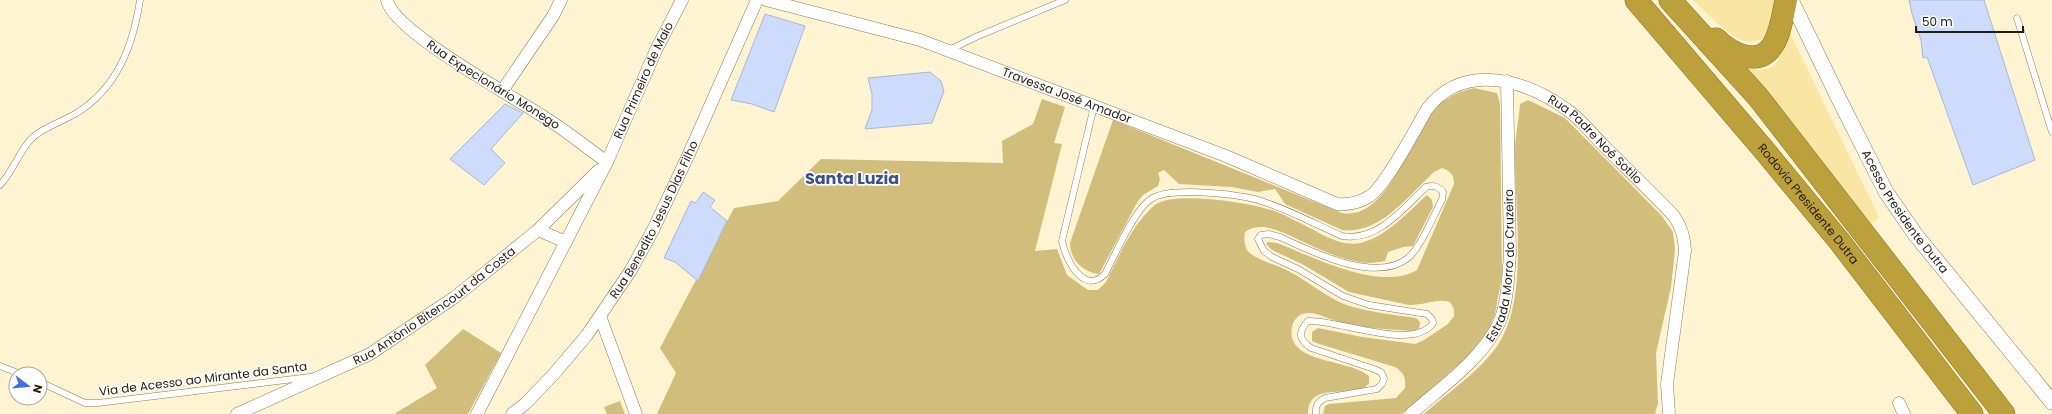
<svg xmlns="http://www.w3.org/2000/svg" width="2052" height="414" viewBox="0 0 2052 414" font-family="Poppins,sans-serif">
  <rect width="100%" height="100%" fill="#fff4d1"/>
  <!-- green -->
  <path fill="#f9e5a4" d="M1693,0H1775L1768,37C1760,40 1752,43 1744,41C1728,36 1706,12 1693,0Z
    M1790,33L1879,217L1871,224L1746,68C1752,69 1760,71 1766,69C1781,66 1785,45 1790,33Z"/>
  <!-- forest -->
  <path fill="#d1be7d" d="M1474,88L1497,93L1500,104L1502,275L1495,314L1489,330L1469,355L1402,414H1323L1325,406L1329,404L1396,398L1405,388C1406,377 1404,373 1395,367L1316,343L1312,341V332L1318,328L1362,337L1415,344L1424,340L1448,324L1454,316V309L1450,302C1436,298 1423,306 1409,305L1349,292L1302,264L1272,250L1266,244L1268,242L1277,243C1314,257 1380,292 1417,270L1454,184C1454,175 1451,171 1442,168L1434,172C1409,195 1380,235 1342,230L1285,204L1275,189L1258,192L1232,187L1179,184L1164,170L1158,173L1160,179L1158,186L1143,195L1138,201L1099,274C1082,272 1070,259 1070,243L1113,120L1342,213C1391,221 1409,131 1439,105C1449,96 1460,91 1474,88Z
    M1042,99L1065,107L1054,143L1062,144L1035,251L1057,249L1067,275L1088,290H1098L1106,282C1120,255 1131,225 1155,205C1173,190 1255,203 1277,212C1286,215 1295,221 1304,225C1322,234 1343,249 1364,242C1389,234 1408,212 1427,195L1432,200L1433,207L1413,246L1403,247L1388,252L1385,261C1375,263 1365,264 1355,261C1339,258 1322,251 1308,244C1291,237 1263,218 1245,232C1244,238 1244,244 1247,250C1254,259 1270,263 1280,267C1304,277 1324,297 1349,306C1371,312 1394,315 1416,318L1420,322L1419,329L1412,331C1384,329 1357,328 1330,319C1322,316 1312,311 1303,314C1298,315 1293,321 1292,327C1285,364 1348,358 1369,376V383C1367,385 1365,388 1362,389C1344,396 1308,383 1308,414H657L676,373L660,348L734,208L778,201L821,159L1003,163L1002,141L1033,124Z
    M1528,100L1565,118L1662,216L1673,232L1675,250L1671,287L1656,353L1658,403L1655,414H1424C1448,392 1481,371 1499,343C1529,296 1514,207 1515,152C1515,136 1519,120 1520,104Z
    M463,329L501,353L468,414H394L437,388L425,365Z
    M620,401L625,414H607L604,407Z"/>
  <!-- building -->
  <path fill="#cddcfc" stroke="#a8b7d6" d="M1909,0H1984L2035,160L1973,185L1927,57L1923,58L1921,40L1912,14Z
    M765,14L805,26L774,112L752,104L731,100Z
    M930,72L941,81L944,91L932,123L865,129L872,110V94L868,78Z
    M505,104L523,113L491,149L505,163L484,185L450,159Z
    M703,192L715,200L710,207L727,221L698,281L675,262L664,258L691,201L696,203Z"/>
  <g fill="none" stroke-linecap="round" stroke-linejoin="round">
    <!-- service casing -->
    <g stroke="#877d5d" stroke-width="7">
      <path id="service" d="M2017,18L2052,132
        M949,50L978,36L1065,0
        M1094,106L1062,241C1066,259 1083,296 1105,274C1115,255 1134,210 1151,199C1171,186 1244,194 1267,203C1293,212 1317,225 1342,236C1377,242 1403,209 1426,187C1434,185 1438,186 1443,192L1442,200C1433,216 1421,247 1408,258C1375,284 1313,252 1280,237L1269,234L1261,235L1258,239L1264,251L1272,257L1298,269L1343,296L1369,305L1427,314L1432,319L1433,323C1413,352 1337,319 1308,321C1298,332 1298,339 1311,348L1374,369L1381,372L1384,378L1382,384L1377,389L1325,398C1318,402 1315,405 1316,414
        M0,185C14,171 21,145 37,134C48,126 63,121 75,114C117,89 133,46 140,0
        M0,366L21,374
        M40,382L85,403H98L310,377"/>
    </g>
    <!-- minor casing -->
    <g stroke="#877d5d" stroke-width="13">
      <g id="minor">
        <path id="s1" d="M387,0C392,31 518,99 547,119C568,132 587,148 607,162"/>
        <path id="s2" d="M766,0L920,40L1226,156L1337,204C1349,205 1359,203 1370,196C1386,185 1416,128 1427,109C1463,62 1524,79 1566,109C1580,118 1591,133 1603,145C1627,169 1651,192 1674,216C1682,228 1684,237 1685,251L1667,384L1669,414"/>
        <path d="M502,91L553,16L561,0"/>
        <path d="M538,230L566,242"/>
        <path d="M600,316L636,414"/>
        <path d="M1899,403L1904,414"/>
        <path id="s3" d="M237,414L370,354L455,297L538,230L599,170"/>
        <path id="s4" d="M477,414L607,162L656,50L682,0"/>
        <path id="s5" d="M512,414L525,404L553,375L587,335L631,270L653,230L688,156L757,0"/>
        <path id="s6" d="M1411,414C1440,388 1484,358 1500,321C1508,300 1508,276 1510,254L1507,81"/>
      </g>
    </g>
    <!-- tertiary casing -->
    <g stroke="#877d5d" stroke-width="16">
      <g id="tertiary">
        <path id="s7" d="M1791,0L1839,99L1886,192L1915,234L2052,402"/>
      </g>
    </g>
    <!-- motorway casing -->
    <g stroke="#86722c" stroke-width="23">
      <g id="motorway">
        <path id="s8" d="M1636,0L1764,150L1840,242L1972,414"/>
        <path d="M1670,0L1758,97L2004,414"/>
        <path d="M1716,39C1724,47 1733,53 1744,56C1778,64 1781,23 1786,0"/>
      </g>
    </g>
    <!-- service -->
    <use href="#service" stroke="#fff" stroke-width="6"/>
    <!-- minor -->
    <use href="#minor" stroke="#fff" stroke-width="12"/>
    <!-- tertiary -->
    <use href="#tertiary" stroke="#fff" stroke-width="15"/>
    <!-- motorway -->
    <use href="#motorway" stroke="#bca03b" stroke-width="22"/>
  </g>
  <g text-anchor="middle" stroke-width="3.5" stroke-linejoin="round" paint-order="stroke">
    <!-- street labels -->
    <g font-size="12" fill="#211d10" stroke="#fff">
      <text dy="4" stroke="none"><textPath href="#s4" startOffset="373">Rua Primeiro de Maio</textPath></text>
      <text dy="4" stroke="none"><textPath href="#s1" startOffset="138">Rua Expecionário Monego</textPath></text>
      <text dy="4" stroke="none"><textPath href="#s2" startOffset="316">Travessa José Amador</textPath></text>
      <text dy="4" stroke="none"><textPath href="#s2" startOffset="943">Rua Padre Noé Sotilo</textPath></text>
      <text dy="4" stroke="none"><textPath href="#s8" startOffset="267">Rodovia Presidente Dutra</textPath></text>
      <text dy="4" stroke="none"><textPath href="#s7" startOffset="241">Acesso Presidente Dutra</textPath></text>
      <text dy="4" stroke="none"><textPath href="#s5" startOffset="243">Rua Benedito Jesus Dias Filho</textPath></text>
      <text dy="4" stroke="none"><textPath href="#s6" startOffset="185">Estrada Morro do Cruzeiro</textPath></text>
      <text dy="4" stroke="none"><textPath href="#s3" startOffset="226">Rua Antônio Bitencourt da Costa</textPath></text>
      <text transform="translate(203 379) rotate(-7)" y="4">Via de Acesso ao Mirante da Santa</text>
    </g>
    <!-- district labels -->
    <g font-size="16" font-weight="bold" fill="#39528c" stroke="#fff">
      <text x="852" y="184">Santa Luzia</text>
    </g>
  </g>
  <!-- north arrow -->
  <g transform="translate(28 386) rotate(106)"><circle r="19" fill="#ffffff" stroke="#a6a59f"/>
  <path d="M0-3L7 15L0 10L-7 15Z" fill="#436fe1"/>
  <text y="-6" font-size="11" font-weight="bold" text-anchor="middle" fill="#211d10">N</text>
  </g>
  <!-- scale -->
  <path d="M1916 26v6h107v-6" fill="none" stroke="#211d10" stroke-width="2"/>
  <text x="1922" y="26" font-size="12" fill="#211d10" stroke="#ffffff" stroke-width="3" paint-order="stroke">50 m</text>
</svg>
